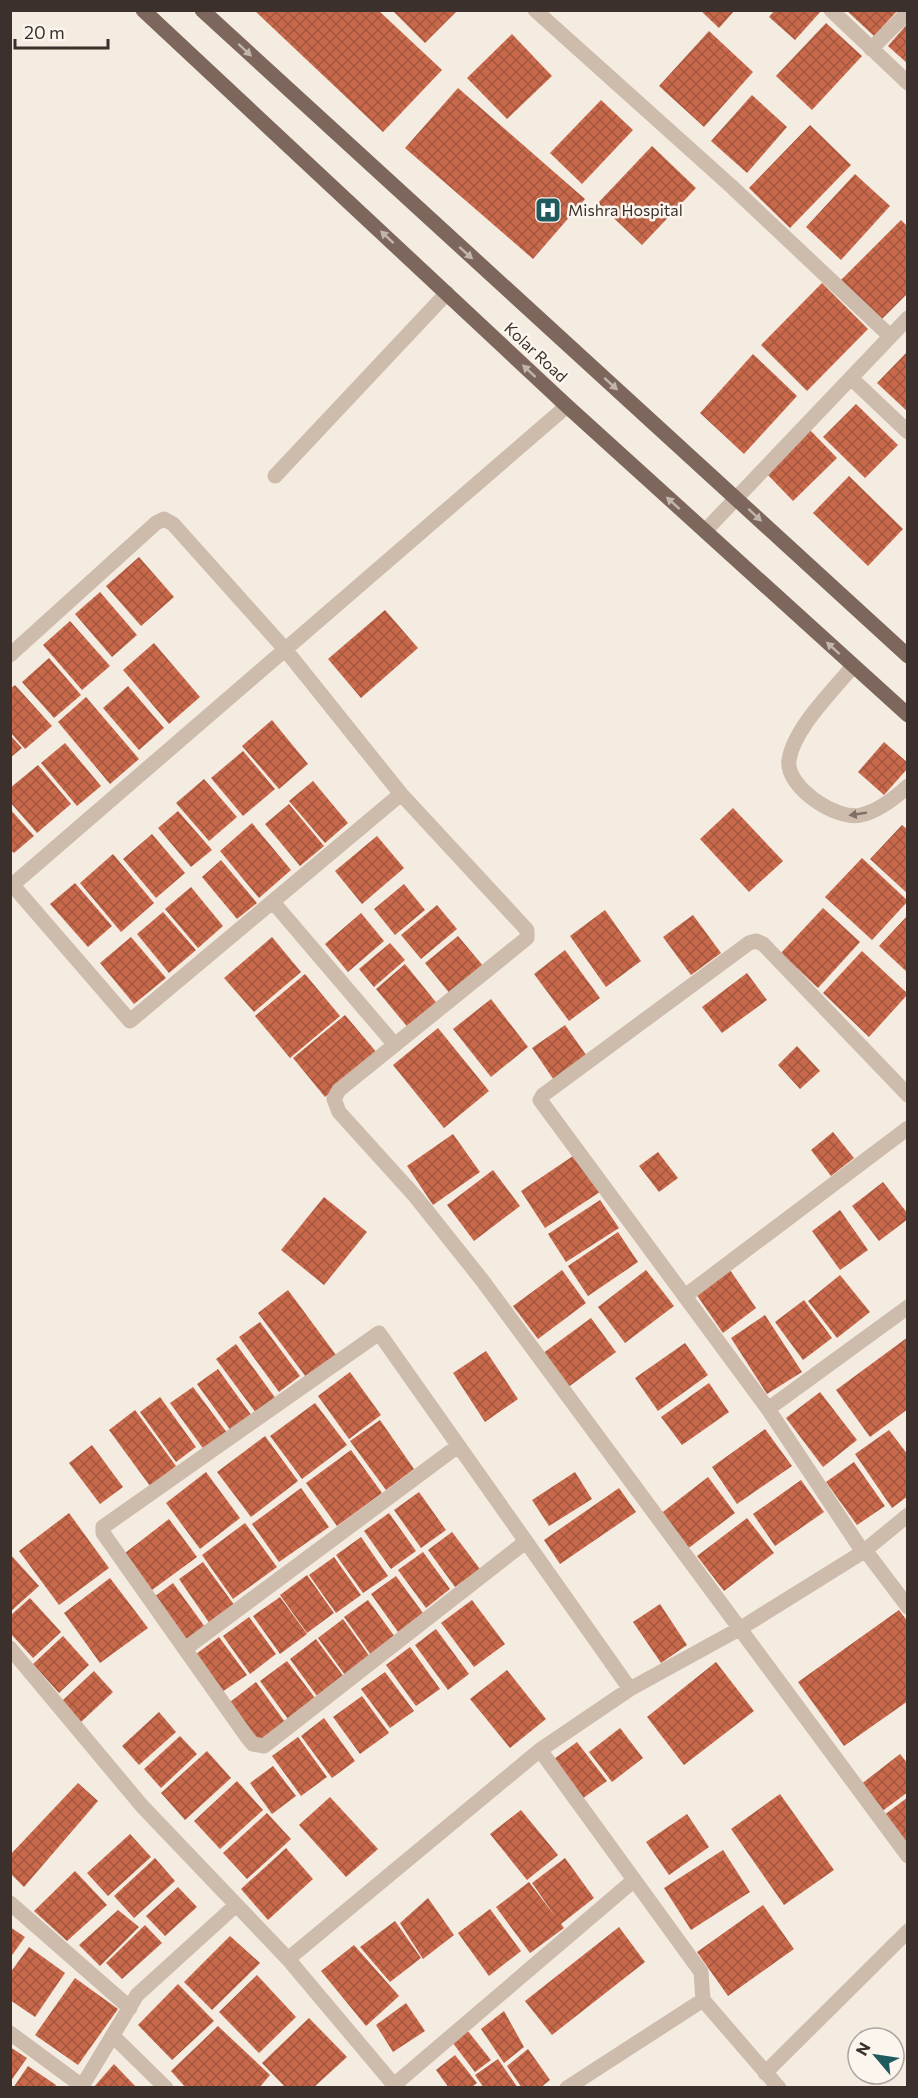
<svg xmlns="http://www.w3.org/2000/svg" width="918" height="2098" viewBox="0 0 918 2098" font-family="Commissioner,sans-serif">
  <defs>
    <pattern id="building-cross-hatch" width="8" height="8" patternUnits="userSpaceOnUse" patternTransform="scale(1.5)"><rect width="8" height="8" fill="#c8694b"/><path d="M0 0l8 8M0 8l8-8" fill="none" stroke="#a4573f"/></pattern>
  </defs>
  <rect width="100%" height="100%" fill="#f4ebe1"/>
  <!-- building -->
  <path fill="url(#building-cross-hatch)" d="M254,10H378L442,70L383,132Z
    M392,10H458L425,43Z
    M700,10H735L719,28Z
    M775,10H822L795,40L769,17Z
    M846,10H898L874,36Z
    M826,23L862,56L812,110L776,76Z
    M908,23V64L888,46Z
    M709,31L753,72L704,127L659,86Z
    M512,34L552,76L507,119L467,78Z
    M458,88L585,199L533,259L405,148Z
    M752,95L787,127L747,173L711,141Z
    M601,100L633,130L582,184L550,153Z
    M810,125L851,165L790,228L749,188Z
    M652,146L696,188L642,245L598,203Z
    M855,174L890,206L841,260L806,227Z
    M901,220L908,227V293L879,322L839,282Z
    M822,283L868,329L807,391L761,345Z
    M908,351V412L877,383Z
    M753,354L797,396L744,454L700,413Z
    M856,404L898,445L865,478L823,437Z
    M810,430L837,458L793,501L766,473Z
    M849,476L903,529L868,566L813,513Z
    M139,557L174,597L141,626L106,586Z
    M100,592L137,635L112,657L75,614Z
    M385,610L418,648L361,698L328,659Z
    M70,621L110,666L82,690L43,645Z
    M154,643L200,697L169,724L123,670Z
    M49,658L81,695L54,718L22,682Z
    M15,685L52,726L25,749L10,732V689Z
    M128,686L164,728L139,750L103,708Z
    M86,697L139,759L110,784L58,722Z
    M272,720L308,764L279,789L242,746Z
    M10,735L22,748L10,758Z
    M884,742L908,763V768L884,795L858,772Z
    M65,743L101,786L77,806L41,763Z
    M243,751L275,789L243,816L211,778Z
    M38,765L71,804L37,833L10,802V788Z
    M204,779L237,817L209,841L176,803Z
    M313,781L348,823L325,843L289,801Z
    M289,804L324,846L300,866L265,824Z
    M733,808L783,861L749,892L700,839Z
    M10,809L34,836L14,853L10,849Z
    M178,811L212,850L191,867L158,828Z
    M252,823L291,870L259,898L220,851Z
    M902,825L908,830V894L870,859Z
    M152,834L185,873L156,898L123,859Z
    M377,836L404,868L362,904L335,871Z
    M113,854L154,903L121,932L80,883Z
    M862,858L908,901L872,940L825,897Z
    M221,860L257,903L237,919L202,877Z
    M75,883L112,926L88,947L50,904Z
    M404,884L425,910L395,935L374,909Z
    M191,887L223,926L198,948L165,909Z
    M437,905L457,929L421,959L401,935Z
    M823,908L860,942L818,988L781,953Z
    M605,910L641,961L606,987L570,936Z
    M163,912L196,950L169,973L137,934Z
    M361,913L384,941L348,972L325,944Z
    M693,915L721,953L691,975L663,937Z
    M908,915V973L879,946Z
    M458,936L484,967L451,995L425,963Z
    M131,937L166,978L134,1004L100,963Z
    M272,937L301,972L254,1012L224,978Z
    M390,943L405,960L374,987L359,969Z
    M565,950L600,998L569,1021L534,974Z
    M862,951L908,994L869,1037L823,993Z
    M405,964L439,1006L410,1030L376,989Z
    M747,973L767,1000L722,1033L702,1007Z
    M305,974L340,1016L290,1058L255,1016Z
    M491,999L528,1047L491,1077L453,1029Z
    M345,1015L378,1054L325,1097L293,1058Z
    M565,1025L589,1059L556,1083L532,1048Z
    M438,1028L489,1091L444,1128L393,1065Z
    M797,1046L820,1071L800,1089L778,1065Z
    M833,1132L854,1158L831,1176L811,1150Z
    M453,1134L480,1172L433,1205L407,1166Z
    M658,1152L678,1178L659,1192L639,1166Z
    M576,1154L600,1192L545,1228L521,1191Z
    M493,1170L520,1206L474,1241L447,1205Z
    M883,1182L908,1214V1219L879,1241L852,1206Z
    M324,1197L367,1232L324,1285L281,1250Z
    M600,1200L619,1228L566,1262L548,1234Z
    M840,1210L868,1250L840,1270L812,1231Z
    M618,1232L638,1262L588,1296L568,1266Z
    M562,1270L586,1303L538,1339L513,1306Z
    M646,1270L674,1306L625,1343L598,1307Z
    M730,1270L756,1308L723,1333L696,1294Z
    M840,1275L870,1312L837,1338L808,1301Z
    M288,1290L336,1355L306,1377L258,1313Z
    M804,1300L832,1338L803,1360L775,1322Z
    M765,1315L802,1372L767,1394L731,1338Z
    M591,1318L616,1352L567,1388L542,1354Z
    M260,1322L300,1376L279,1392L239,1337Z
    M908,1337V1409L870,1437L836,1390Z
    M685,1343L708,1375L658,1411L635,1378Z
    M236,1344L276,1399L256,1413L216,1359Z
    M486,1351L518,1399L485,1422L453,1373Z
    M218,1369L252,1416L231,1431L197,1384Z
    M350,1372L381,1415L349,1439L318,1396Z
    M709,1383L729,1412L682,1445L661,1417Z
    M193,1387L228,1434L205,1451L170,1403Z
    M820,1392L857,1440L823,1467L786,1418Z
    M160,1397L196,1447L176,1462L140,1412Z
    M315,1403L347,1445L302,1479L270,1436Z
    M135,1410L176,1466L150,1486L109,1430Z
    M380,1420L414,1469L386,1490L350,1441Z
    M765,1429L792,1466L737,1504L712,1467Z
    M889,1430L908,1455V1496L892,1508L855,1454Z
    M265,1436L298,1481L251,1517L217,1472Z
    M92,1445L123,1487L100,1504L69,1463Z
    M351,1450L382,1493L337,1526L306,1483Z
    M854,1462L885,1506L857,1525L826,1482Z
    M206,1472L240,1518L200,1549L166,1503Z
    M575,1472L592,1499L549,1526L532,1500Z
    M708,1477L735,1513L686,1550L659,1515Z
    M801,1480L824,1512L775,1546L753,1514Z
    M301,1488L329,1527L279,1562L252,1524Z
    M619,1488L636,1512L560,1564L544,1540Z
    M419,1492L446,1530L421,1548L394,1510Z
    M69,1513L109,1568L59,1605L19,1551Z
    M389,1513L416,1551L391,1569L364,1531Z
    M747,1518L774,1553L724,1591L697,1556Z
    M169,1519L197,1557L152,1590L125,1553Z
    M245,1523L277,1567L233,1599L202,1555Z
    M452,1532L480,1569L455,1587L428,1550Z
    M361,1537L388,1576L363,1593L336,1555Z
    M423,1552L450,1589L426,1608L398,1570Z
    M10,1554L39,1586L10,1612Z
    M334,1557L361,1595L336,1613L309,1575Z
    M203,1562L235,1606L210,1624L179,1579Z
    M307,1575L334,1613L307,1633L280,1595Z
    M396,1576L423,1613L398,1632L371,1594Z
    M110,1578L148,1628L100,1663L64,1613Z
    M173,1583L205,1627L185,1642L154,1597Z
    M280,1597L307,1634L280,1654L253,1616Z
    M30,1598L61,1632L33,1658L10,1633V1616Z
    M368,1600L395,1637L371,1655L344,1617Z
    M472,1600L505,1644L474,1667L441,1623Z
    M660,1604L687,1645L661,1663L633,1622Z
    M899,1610L908,1622V1701L844,1746L798,1682Z
    M249,1617L276,1654L250,1674L223,1636Z
    M343,1619L370,1657L345,1675L318,1638Z
    M436,1629L469,1674L448,1690L415,1645Z
    M63,1636L89,1665L59,1693L33,1664Z
    M219,1637L247,1675L219,1694L192,1657Z
    M316,1639L344,1677L317,1696L290,1659Z
    M410,1647L440,1689L416,1706L386,1665Z
    M287,1661L315,1698L288,1719L260,1681Z
    M716,1662L754,1711L684,1765L647,1717Z
    M507,1670L546,1719L510,1748L470,1699Z
    M94,1671L113,1692L81,1722L62,1701Z
    M385,1672L414,1711L390,1728L361,1689Z
    M256,1682L285,1722L259,1742L230,1702Z
    M362,1696L389,1733L360,1754L333,1717Z
    M159,1712L176,1732L139,1765L122,1746Z
    M324,1718L355,1761L332,1778L301,1736Z
    M620,1728L643,1758L612,1782L589,1752Z
    M180,1736L197,1754L161,1788L144,1769Z
    M298,1737L327,1777L301,1796L272,1756Z
    M577,1742L607,1781L579,1801L550,1762Z
    M207,1751L231,1778L185,1820L161,1793Z
    M900,1754L908,1764V1792L881,1812L860,1785Z
    M273,1766L296,1796L272,1814L250,1783Z
    M237,1781L263,1810L220,1849L194,1821Z
    M78,1783L98,1801L24,1887L10,1873V1855Z
    M780,1794L834,1870L784,1905L731,1829Z
    M330,1797L378,1849L346,1877L299,1825Z
    M908,1797V1848L883,1816Z
    M521,1810L558,1855L527,1880L490,1834Z
    M267,1813L291,1839L247,1879L223,1853Z
    M687,1814L709,1847L669,1875L646,1842Z
    M130,1834L151,1857L108,1896L87,1873Z
    M286,1848L313,1879L268,1920L241,1889Z
    M723,1850L750,1892L691,1930L664,1888Z
    M155,1858L175,1881L134,1918L114,1896Z
    M565,1858L594,1898L561,1924L564,1928L530,1953L496,1907L529,1882L555,1916L532,1883Z
    M75,1871L107,1905L67,1941L34,1911Z
    M178,1887L197,1907L165,1936L146,1916Z
    M428,1898L454,1935L423,1959L400,1923Z
    M763,1905L794,1949L728,1996L697,1952Z
    M490,1909L521,1951L489,1976L458,1933Z
    M118,1910L139,1927L100,1966L79,1945Z
    M395,1921L421,1958L390,1982L360,1947Z
    M145,1925L162,1943L122,1979L106,1963Z
    M10,1927L25,1937L10,1958Z
    M619,1927L645,1962L552,2035L525,2001Z
    M230,1936L260,1963L212,2010L184,1982Z
    M354,1945L399,1996L366,2026L321,1971Z
    M29,1947L65,1973L35,2017L10,2000V1973Z
    M257,1975L296,2017L259,2053L219,2012Z
    M75,1978L118,2009L78,2065L35,2035Z
    M178,1984L214,2021L172,2060L138,2025Z
    M406,2003L425,2031L393,2052L376,2025Z
    M504,2011L524,2047L504,2063L481,2029Z
    M309,2018L347,2057L313,2088H286L262,2063Z
    M218,2026L270,2075L259,2088H186L171,2071Z
    M467,2030L491,2060L475,2072L452,2042Z
    M10,2047L27,2058L10,2082Z
    M528,2049L550,2080L540,2088H522L507,2066Z
    M455,2055L477,2083L471,2088H449L436,2070Z
    M498,2059L518,2088H484L475,2075Z
    M114,2064L137,2088H93Z
    M28,2066L56,2085L54,2088H13Z"/>
  <g fill="none" stroke-linecap="round" stroke-linejoin="round">
    <!-- minor -->
    <path stroke="#cdbbac" stroke-width="15" d="M535,10L731,186L890,336
      M831,10L908,83
      M871,49L908,12
      M851,378L908,432
      M275,476L447,293
      M705,531L908,318
      M10,655L156,523L164,519L173,524L284,648L401,794L527,930V938L339,1090L334,1099L339,1112L415,1196L482,1280L908,1856
      M853,666C833,691 794,728 789,760C785,787 837,821 861,815C879,811 895,798 908,786
      M10,882L130,1021L401,794
      M10,887L567,406
      M273,902L395,1045
      M685,1296L908,1128
      M768,1409L908,1307
      M865,1550L908,1607
      M863,1552L768,1409L540,1100L543,1095L749,943L756,941L763,944L908,1095
      M10,1648L142,1806L288,1959L394,2085L633,1881
      M185,1649L458,1446
      M630,1689L741,1628L863,1552L908,1515
      M540,1750L701,1972L703,2000
      M10,1903L130,2008
      M288,1959L540,1750L630,1689L379,1333L103,1527V1533L247,1737L253,1744L264,1746L524,1543
      M10,2033L82,2086
      M113,2036L166,2088
      M765,2073L908,1931
      M81,2088L137,1995L235,1906
      M567,2088L703,2000L779,2088"/>
    <!-- major -->
    <path stroke="#7d675c" stroke-width="15" d="M143,10L567,406L908,715
      M202,10L908,656"/>
  </g>
  <!-- one-way arrows -->
  <defs><path id="oneway-solid" d="M-6-.8H1V-3.2L6.5 0L1 3.2V.8H-6Z" transform="scale(1.5)"/></defs>
  <g fill="#c2b5ac">
    <use href="#oneway-solid" transform="translate(245 50) rotate(43)"/>
    <use href="#oneway-solid" transform="translate(387 237) rotate(-137)"/>
    <use href="#oneway-solid" transform="translate(466 253) rotate(42)"/>
    <use href="#oneway-solid" transform="translate(529 371) rotate(-137)"/>
    <use href="#oneway-solid" transform="translate(611 384) rotate(42)"/>
    <use href="#oneway-solid" transform="translate(673 503) rotate(-138)"/>
    <use href="#oneway-solid" transform="translate(755 515) rotate(43)"/>
    <use href="#oneway-solid" transform="translate(833 648) rotate(-138)"/>
  </g>
  <use fill="#7d6f65" href="#oneway-solid" transform="translate(858 814) rotate(171)"/>
  <!-- icons -->
  <defs>
    <g id="hospital-square" transform="scale(1.35)"><rect x="-9" y="-9" width="18" height="18" rx="4" fill="#1f5a5e" stroke="#fbf5ee"/><path d="M-5-5h3v3.5h4V-5h3V5h-3V1.5h-4V5h-3Z" fill="#fff"/></g>
  </defs>
  <g fill-rule="evenodd">
    <use href="#hospital-square" x="548" y="210"/>
  </g>
  <g text-anchor="middle" stroke-width="5" stroke-linejoin="round" paint-order="stroke">
    <!-- poi labels -->
    <g font-size="16" fill="#3b302b" stroke="#fbf5ee" text-anchor="start">
      <text x="568" y="216">Mishra Hospital</text>
    </g>
    <!-- street labels -->
    <g font-size="16" fill="#3b302b" stroke="#fbf5ee">
      <text transform="translate(536 352) rotate(43)" y="6">Kolar Road</text>
    </g>
  </g>
  <!-- border -->
  <rect width="918" height="2098" fill="none" stroke="#3b302b" stroke-width="24"/>
  <!-- north arrow -->
  <g transform="translate(876 2056) rotate(299)"><circle r="28" fill="#fbf5ee" stroke="#aea6a0" stroke-width="1.5"/>
  <path d="M0-4.5L10 22L0 15L-10 22Z" fill="#1f5a5e"/>
  <text y="-9" font-size="16" font-weight="bold" text-anchor="middle" fill="#3b302b">N</text>
  </g>
  <!-- scale -->
  <path d="M15 39v9h93v-9" fill="none" stroke="#3b302b" stroke-width="3"/>
  <text x="24" y="39" font-size="18" fill="#3b302b" stroke="#fbf5ee" stroke-width="4.5" paint-order="stroke">20 m</text>
</svg>
